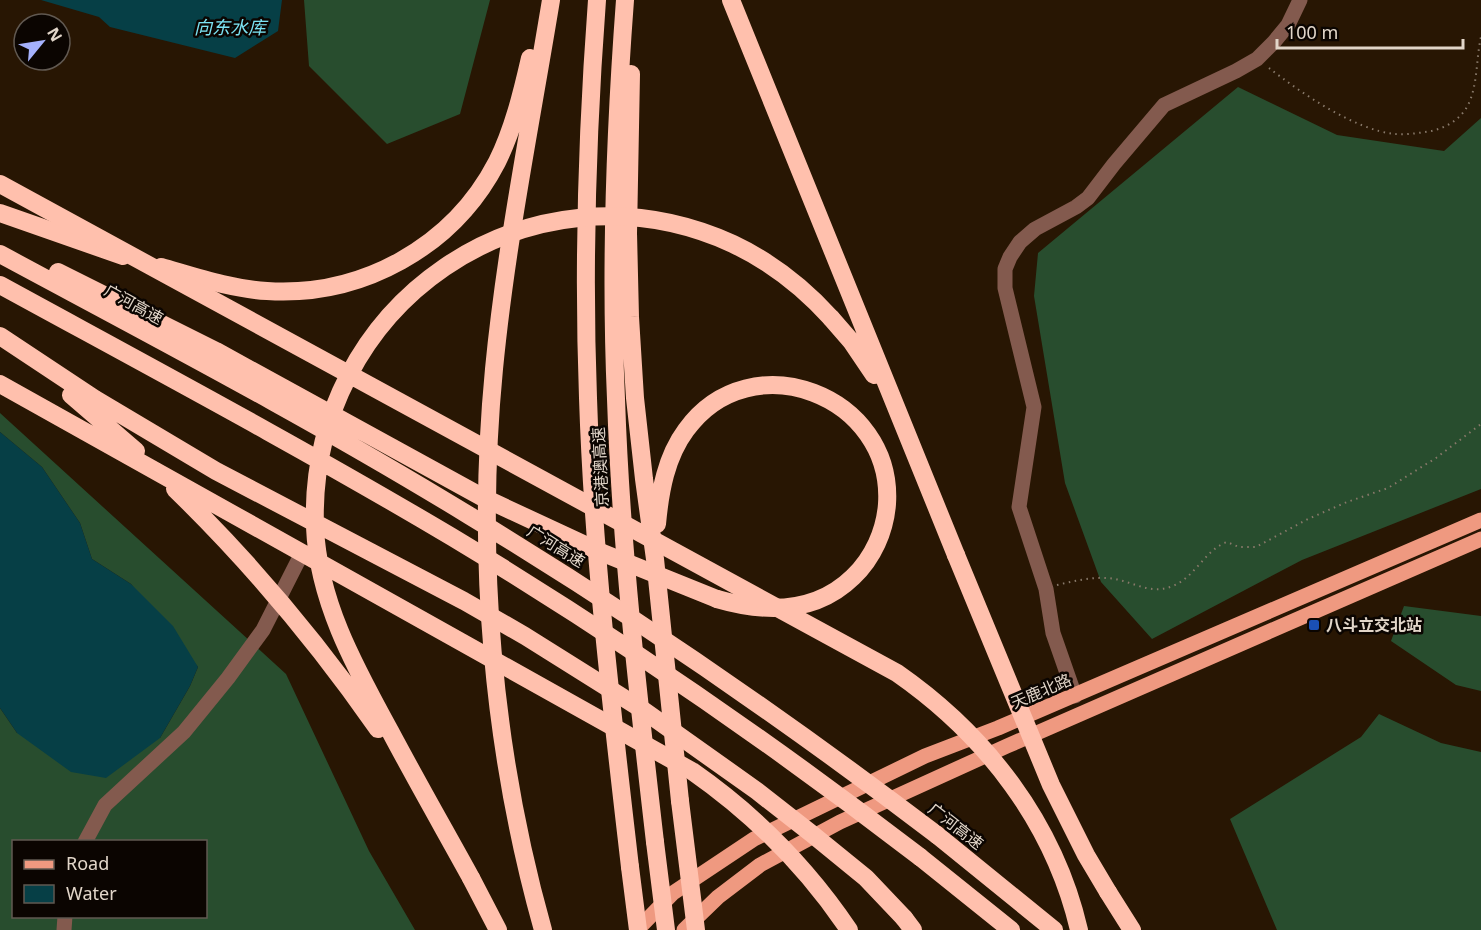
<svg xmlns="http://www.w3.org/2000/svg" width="1481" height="930" viewBox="0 0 1481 930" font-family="'Noto Sans','Noto Sans SC',sans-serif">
  <rect width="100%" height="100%" fill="#281603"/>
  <!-- forest -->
  <path fill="#284d2e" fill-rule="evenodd" d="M304,0H490L460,114L387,144L309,66Z
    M1238,87L1337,135L1444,151L1481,118V489L1302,560L1152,639L1101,582L1065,483L1034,296L1038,253Z
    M0,413L286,674L369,851L415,930H0V708L17,733L160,738L190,686L198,667L131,584L92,559L80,523L42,467L0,432ZM14,842H206V916H14Z
    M1404,606L1481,616V691L1456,685L1391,641Z
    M1379,714L1441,743L1481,752V930H1277L1230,819L1361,737Z"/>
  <!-- water -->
  <path fill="#063f46" d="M41,0H282L278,31L235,58L110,27L99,17Z
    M0,432L42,467L80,523L92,559L131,584L173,626L198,667L190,686L160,738L106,778L71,772L17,733L0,708Z"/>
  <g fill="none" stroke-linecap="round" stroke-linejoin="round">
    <!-- path -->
    <path stroke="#88796a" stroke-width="2" stroke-dasharray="1.5 4.5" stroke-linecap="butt" d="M1269,68C1300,92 1354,130 1395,134C1407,135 1419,133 1431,131C1446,128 1461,119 1468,105C1478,85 1476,58 1481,37
      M1057,585C1074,581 1091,577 1107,578C1129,579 1148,595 1170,587C1195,579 1204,550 1227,542L1239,547H1256L1308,519L1347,502L1388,488L1436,458L1481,424"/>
    <!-- minor -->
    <path stroke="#835a4e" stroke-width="15" d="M1075,696L1053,633L1046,589L1019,507L1034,407L1005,288V269L1010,257L1020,242L1035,229L1076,207L1088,198L1114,164L1164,105L1236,71L1257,59L1274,42L1288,25L1300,0
      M85,842L105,805L184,732L228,678L263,630L300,557
      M64,930L65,916"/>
    <!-- major -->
    <path stroke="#ef9980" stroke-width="15" d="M637,930L673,893L754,839L925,756L998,728L1481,520
      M684,930L718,897L760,865L840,822L1007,746L1481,539"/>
    <!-- highway -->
    <path stroke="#ffc0ad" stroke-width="18" d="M597,0C587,133 583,265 588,398C593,555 612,711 630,867
      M625,0C615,133 610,266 616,399C621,547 638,695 655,842
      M731,0L956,555
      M631,74L628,233L630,317L635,398L644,479L655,559L680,801
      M0,213L123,256
      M161,267C196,277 231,289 267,291C362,297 453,247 497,162C513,130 522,93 530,58
      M831,318L851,341L874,375
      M657,524C660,491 666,457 686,430C751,340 894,396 887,504C885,531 873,558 853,577C815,614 765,613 717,599
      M937,835L1054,930
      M920,857L1011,930
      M471,878L498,930
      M1108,892L1132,930
      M904,918L913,930
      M543,930C492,749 476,556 494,369C506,245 531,122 551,0"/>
    <!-- highway-bridge -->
    <path stroke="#ffc0ad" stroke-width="18" d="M0,184L897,673C986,735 1054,823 1079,930
      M0,254C158,339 317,422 470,516C632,614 787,721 937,835
      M58,272L216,351L482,497L598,551L717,599
      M0,285C152,368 304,449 452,537C615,635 770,742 920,857
      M0,336L95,399L216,471L464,601L525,636L643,710L757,791L812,834L866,878L904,918
      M0,384L692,771C755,815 806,866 849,930
      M71,395L136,451
      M175,489C250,562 318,643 378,729
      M956,555L1051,785L1086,855L1108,892
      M680,801L696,930
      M655,842L666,930
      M630,867L638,930
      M471,878C444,829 416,780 390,731C355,667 318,601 315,527C307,305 529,151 733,244C771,262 803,287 831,318"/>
  </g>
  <!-- markers -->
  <rect fill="#1a4fb4" stroke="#0b0501" stroke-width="2" x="1308" y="619" width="12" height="12" rx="3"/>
  <g text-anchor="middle" stroke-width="5" stroke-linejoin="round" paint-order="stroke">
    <!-- street labels -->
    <g font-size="16" fill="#e2d6c9" stroke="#0b0501">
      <text transform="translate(134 304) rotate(29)" y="6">广河高速</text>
      <text transform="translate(600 467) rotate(-93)" y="6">京港澳高速</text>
      <text transform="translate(556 546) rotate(32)" y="6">广河高速</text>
      <text transform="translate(1041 691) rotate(-23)" y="6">天鹿北路</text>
      <text transform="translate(956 826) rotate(38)" y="6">广河高速</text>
    </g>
    <!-- poi labels -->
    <g font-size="16" font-weight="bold" fill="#e2d6c9" stroke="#0b0501" text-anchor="start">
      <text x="1326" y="631">八斗立交北站</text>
    </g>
    <!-- water labels -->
    <g font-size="18" font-style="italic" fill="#7be2f2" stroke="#0b0501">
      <text x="230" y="34">向东水库</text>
    </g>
  </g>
  <!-- legend -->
  <rect x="12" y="840" width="195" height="78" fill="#0b0501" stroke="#615951" stroke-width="1.5"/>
  <rect x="24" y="860" width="30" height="9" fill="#ef9980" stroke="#615951" stroke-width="1.5"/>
  <text x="66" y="870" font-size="18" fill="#e2d6c9">Road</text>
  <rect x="24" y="885" width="30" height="18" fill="#063f46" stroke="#615951" stroke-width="1.5"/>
  <text x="66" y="900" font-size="18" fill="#e2d6c9">Water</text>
  <!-- north arrow -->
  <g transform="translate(42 42) rotate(60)"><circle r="28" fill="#0b0501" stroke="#615951" stroke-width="1.5"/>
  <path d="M0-4.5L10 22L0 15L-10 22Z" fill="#a5b1fc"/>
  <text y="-9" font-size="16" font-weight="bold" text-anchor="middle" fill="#e2d6c9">N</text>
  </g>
  <!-- scale -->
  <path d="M1277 39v9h186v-9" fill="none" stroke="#e2d6c9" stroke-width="3"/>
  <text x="1286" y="39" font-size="18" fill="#e2d6c9" stroke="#0b0501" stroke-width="4.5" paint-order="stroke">100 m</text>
</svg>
